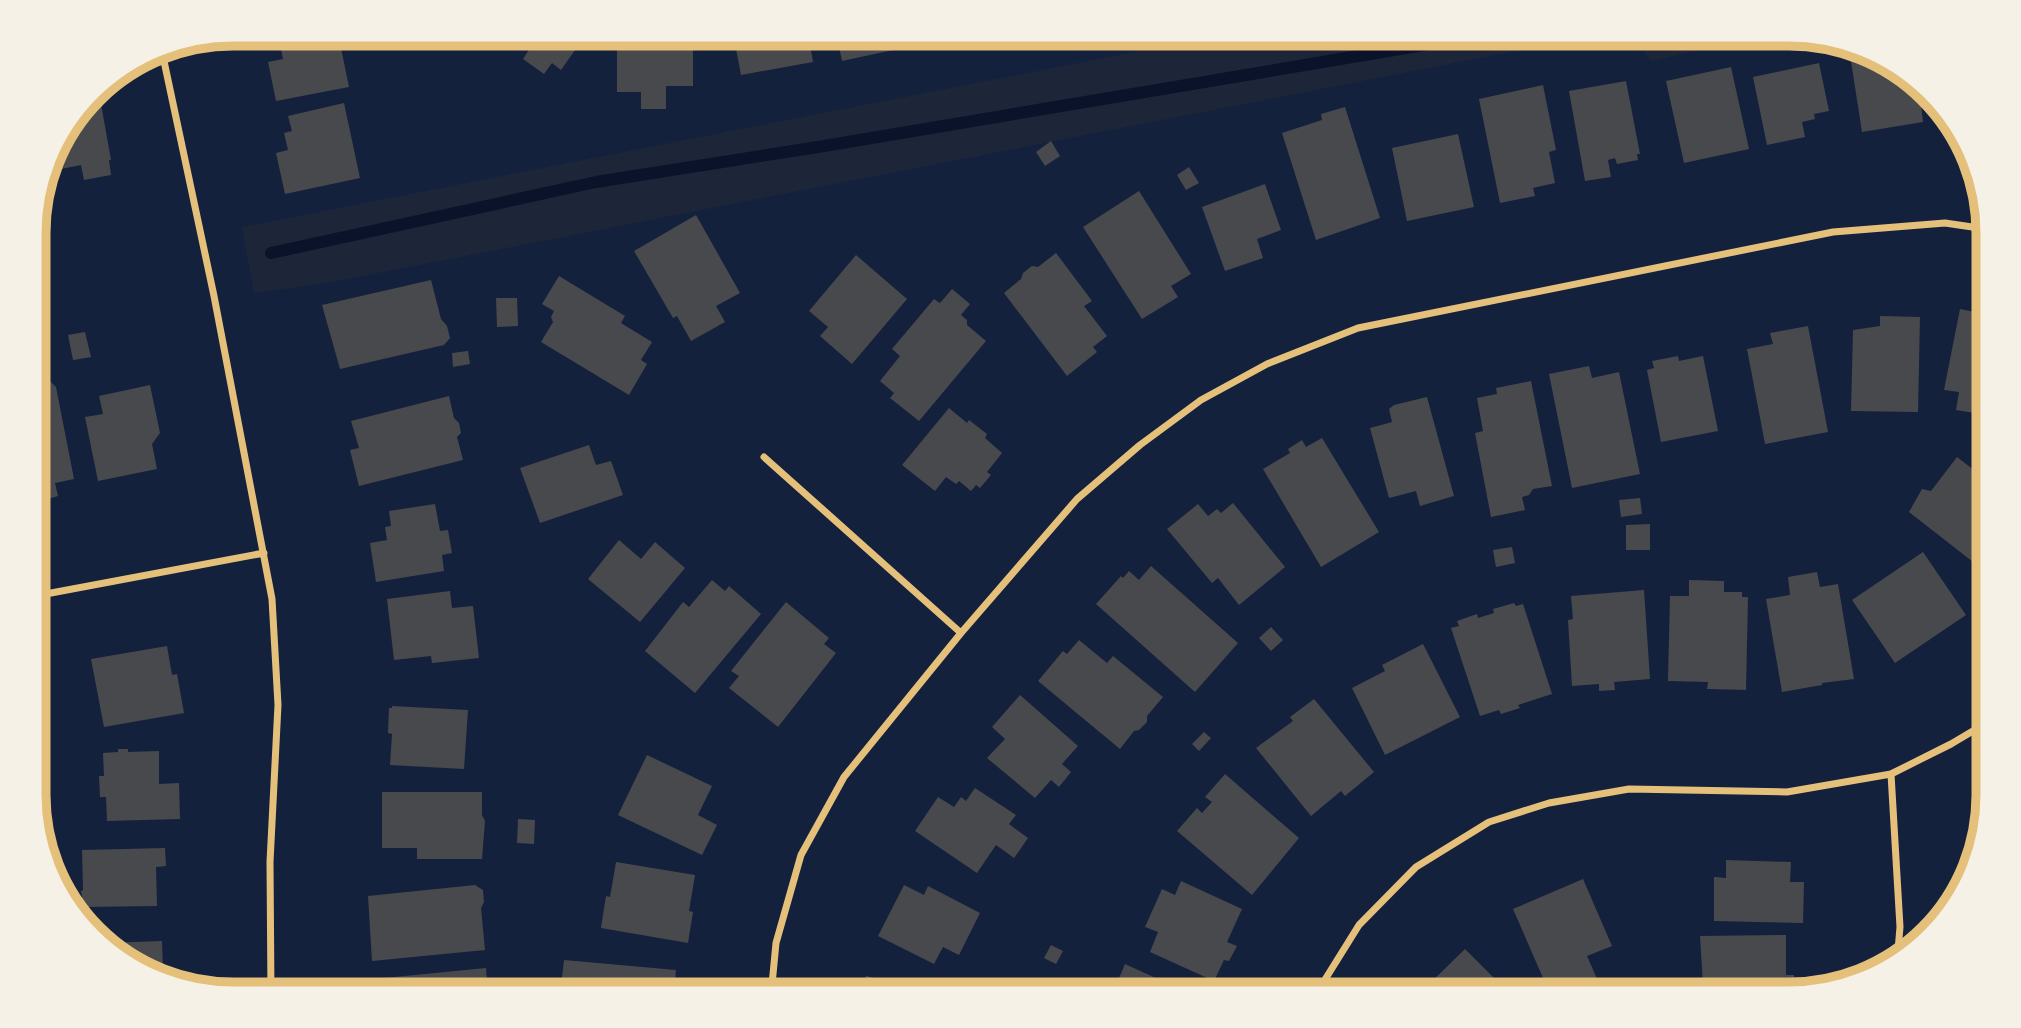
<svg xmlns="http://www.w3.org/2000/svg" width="2021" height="1028" viewBox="0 0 2021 1028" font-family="'Archivo Narrow',sans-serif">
  <rect width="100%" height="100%" fill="#14213d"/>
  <!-- green -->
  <path fill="#1d2539" d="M1231,33H1608L327,283L254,293L242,227Z
    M1630,33H1771L1651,61Z"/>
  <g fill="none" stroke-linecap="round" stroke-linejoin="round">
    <!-- stream -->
    <path stroke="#0b132b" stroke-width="12" d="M271,253L596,182L824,146L1495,33"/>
  </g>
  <!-- building -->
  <path fill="#48494c" d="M283,33H338L349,87L276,101L268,62L283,59L279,39L284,37Z
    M509,33H587L561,70L552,63L544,74L523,59L530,48Z
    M617,33H693V86H666V109H641V92H617Z
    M733,33H808L813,62L741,75Z
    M836,33H909L912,46L842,61Z
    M935,33H984V34L937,44Z
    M1844,46L1876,54L1926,94L1920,95L1923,122L1862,132L1850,55L1846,56Z
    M1819,63L1829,111L1814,114L1815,119L1802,122L1805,137L1767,145L1753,77Z
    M1731,67L1749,149L1684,163L1666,81Z
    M1626,81L1640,154H1637L1638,160L1617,164L1615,158L1608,160L1611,177L1585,181L1569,91Z
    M1543,85L1556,150L1549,152L1555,183L1533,188L1535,196L1500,203L1479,99Z
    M98,87L111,160H109L111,175L84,180L81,165L46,172L54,145Z
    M344,103L360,178L285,194L276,153L288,150L284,133L292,131L288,116Z
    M1345,107L1380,218L1316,240L1282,133L1322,120L1321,114Z
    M1458,134L1474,207L1407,221L1392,148Z
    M1051,141L1060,156L1045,166L1036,152Z
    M1189,167L1199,183L1186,190L1177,175Z
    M1265,184L1281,230L1257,239L1263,258L1225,271L1202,207Z
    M1139,191L1191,274L1171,286L1178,297L1142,319L1083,227Z
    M696,215L740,293L716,306L725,322L691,341L677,316L673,318L634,251Z
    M1056,253L1092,301L1084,306L1107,336L1093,347L1097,352L1067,376L1004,293L1021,279L1023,273L1032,266L1038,267Z
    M856,255L907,299L852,364L820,336L828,327L809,311Z
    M559,276L625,316L621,323L652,342L641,360L647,364L629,395L541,342L553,322L551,317L554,311L542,304Z
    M431,280L441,319L447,326L450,338L444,345L340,369L322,305Z
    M952,289L970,304L961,315L967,320V325L986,341L919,421L890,398L894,393L880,381L900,356L892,349L934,299L940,303Z
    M496,298H517L518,326L497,327Z
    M1960,309L1986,314L1987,415L1956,410L1959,392L1944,390Z
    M1880,316L1920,317L1918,412L1851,411L1853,330L1880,326Z
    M1808,326L1828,432L1765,444L1747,349L1773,344L1770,333Z
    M85,332L91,357L73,360L68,335Z
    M468,351L470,364L453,367L452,353Z
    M1678,356L1679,361L1703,356L1718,431L1661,442L1647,370L1654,368L1652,361Z
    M1589,366L1592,378L1619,372L1640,474L1572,488L1549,374Z
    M49,380L56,387L74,479L55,483L58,496L34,503V383Z
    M1531,381L1552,486L1533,489L1529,495L1522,497L1525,510L1491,517L1475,433L1483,431L1477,398L1497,394L1496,388Z
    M150,385L160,433L152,444L157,469L98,481L85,417L103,414L99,396Z
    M449,396L454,418L459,423L461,433L457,437L463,460L359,486L350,450L359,448L351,421Z
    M1427,397L1454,496L1420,506L1416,491L1389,498L1370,428L1392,422L1389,409L1394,405Z
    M949,408L967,423L969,420L987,434L985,438L1002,453L987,472L991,475L980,488L976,485L971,491L959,481L956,484L946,477L935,491L902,465Z
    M1322,438L1379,532L1321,567L1263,469L1290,453L1288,449L1302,440L1306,447Z
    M589,445L596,465L611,461L623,495L540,523L520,468Z
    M1957,457L1987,480V563L1982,569L1909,512L1922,489L1931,491Z
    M1640,498L1642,514L1621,517L1619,500Z
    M1233,503L1285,567L1239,605L1218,578L1212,583L1167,529L1198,504L1208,516L1217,509L1221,513Z
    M435,504L440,531L448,530L452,553L442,555L444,571L376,582L370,543L387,540L385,527L391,526L389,511Z
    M1650,524V550H1626V525Z
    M619,540L641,559L655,542L685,568L640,622L588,579Z
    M1512,547L1515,563L1496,567L1493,550Z
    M1923,552L1966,615L1895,663L1852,600Z
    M1151,566L1238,643L1195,692L1096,604L1121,576L1123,578L1129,571L1139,580Z
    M1817,572L1820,587L1838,584L1854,679L1822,683V685L1782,692L1766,599L1790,595L1788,577Z
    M712,580L725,591L729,586L761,614L695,693L645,651L683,602L689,607Z
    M1689,580L1724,581V592H1742V597H1748L1746,690L1707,689L1708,682L1668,681L1670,596H1689Z
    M1644,590L1650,679L1614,682L1615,690L1599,691V684L1572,686L1568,620L1573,619L1571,596Z
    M450,591L452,608L473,606L479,658L432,663L431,656L394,660L387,599Z
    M786,602L829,638L824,644L836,653L778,727L729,688L739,676L731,671Z
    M1514,603L1516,606L1523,604L1552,694L1518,705L1520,708L1501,714L1499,710L1480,716L1451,628L1459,626L1457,621L1477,614L1478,618L1494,613L1493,609Z
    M1271,627L1283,640L1271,651L1259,638Z
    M1079,640L1107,663L1113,656L1163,697L1147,716V722L1139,730L1134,731L1120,749L1038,681L1063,651L1067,654Z
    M1423,644L1460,717L1385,755L1352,688L1385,671L1382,665Z
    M167,646L172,675L177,674L184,713L104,727L91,659Z
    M1020,695L1078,746L1062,764L1071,772L1059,787L1051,780L1035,798L987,758L1005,739L992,727Z
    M1314,699L1374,772L1345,796L1341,791L1311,816L1256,748L1293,721L1290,717Z
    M392,706L468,710L464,769L390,765L392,734L388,733L389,708H392Z
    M1204,732L1211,738L1199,751L1192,744Z
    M118,749H128V752L159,751V784L179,783L180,819L107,821L106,797H100L99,776H104L103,753L118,752Z
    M647,755L712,786L698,815L717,825L702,855L618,815Z
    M1225,774L1299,838L1252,895L1177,831L1197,808L1202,813L1212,802L1205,797Z
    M975,788L1016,815L1009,824L1028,838L1014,858L996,845L977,873L915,831L938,797L954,807L961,797L966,801Z
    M382,792H482V815L485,821L482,859H417V848H382Z
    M518,819L535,820L534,844L517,843Z
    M165,848L166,866L156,867L157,906L84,907L81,891L83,890L82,850Z
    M1726,860L1791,862L1790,882H1804L1803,923L1714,921V877L1726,878Z
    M616,862L695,875L689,911L693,912L688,943L601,928L606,896L610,897Z
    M1583,879L1612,946L1587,956L1598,981L1566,994H1550L1513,909Z
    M1181,881L1242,909L1227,942L1237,946L1229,961L1224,960L1214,981L1150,952L1158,932L1145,927L1162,889L1175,895Z
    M475,885L483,890L484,902L481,908L485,950L372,961L368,896Z
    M904,885L924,895L928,886L980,913L959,955L943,947L934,964L878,936Z
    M1786,935V975H1794L1795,994H1701V984H1703L1700,936Z
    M162,941L163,971H177V982L145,974L107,943Z
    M1051,945L1063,951L1056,964L1044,958Z
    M1465,949L1510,994H1425L1422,991Z
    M564,960L676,970L674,995H560Z
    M1125,964L1193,995H1112Z
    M486,968L488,995H376L374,979Z
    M866,976L940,994V995H861Z"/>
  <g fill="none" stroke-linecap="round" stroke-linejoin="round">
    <!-- minor -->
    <path stroke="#e5c07b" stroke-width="7" d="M161,47L214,296L272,599L278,705L270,862L271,995
      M764,457L961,633
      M35,596L264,553
      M1891,774L1900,927L1897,962
      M1316,994L1359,925L1416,867L1489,822L1549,803L1629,789L1787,792L1891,774L1951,744L1988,722
      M771,995L776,943L801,855L844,777L961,633L1077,499L1140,445L1201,400L1267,364L1358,328L1833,232L1945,223L1986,229"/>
  </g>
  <!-- crop -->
  <path d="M0 0H2021V1028H0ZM233 46H1789A187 187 0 0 1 1976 233V795A187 187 0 0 1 1789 982H233A187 187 0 0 1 46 795V233A187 187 0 0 1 233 46Z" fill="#f6f1e7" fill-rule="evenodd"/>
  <path fill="none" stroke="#e5c07b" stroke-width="9" d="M233 46H1789A187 187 0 0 1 1976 233V795A187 187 0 0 1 1789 982H233A187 187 0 0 1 46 795V233A187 187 0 0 1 233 46Z"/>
</svg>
